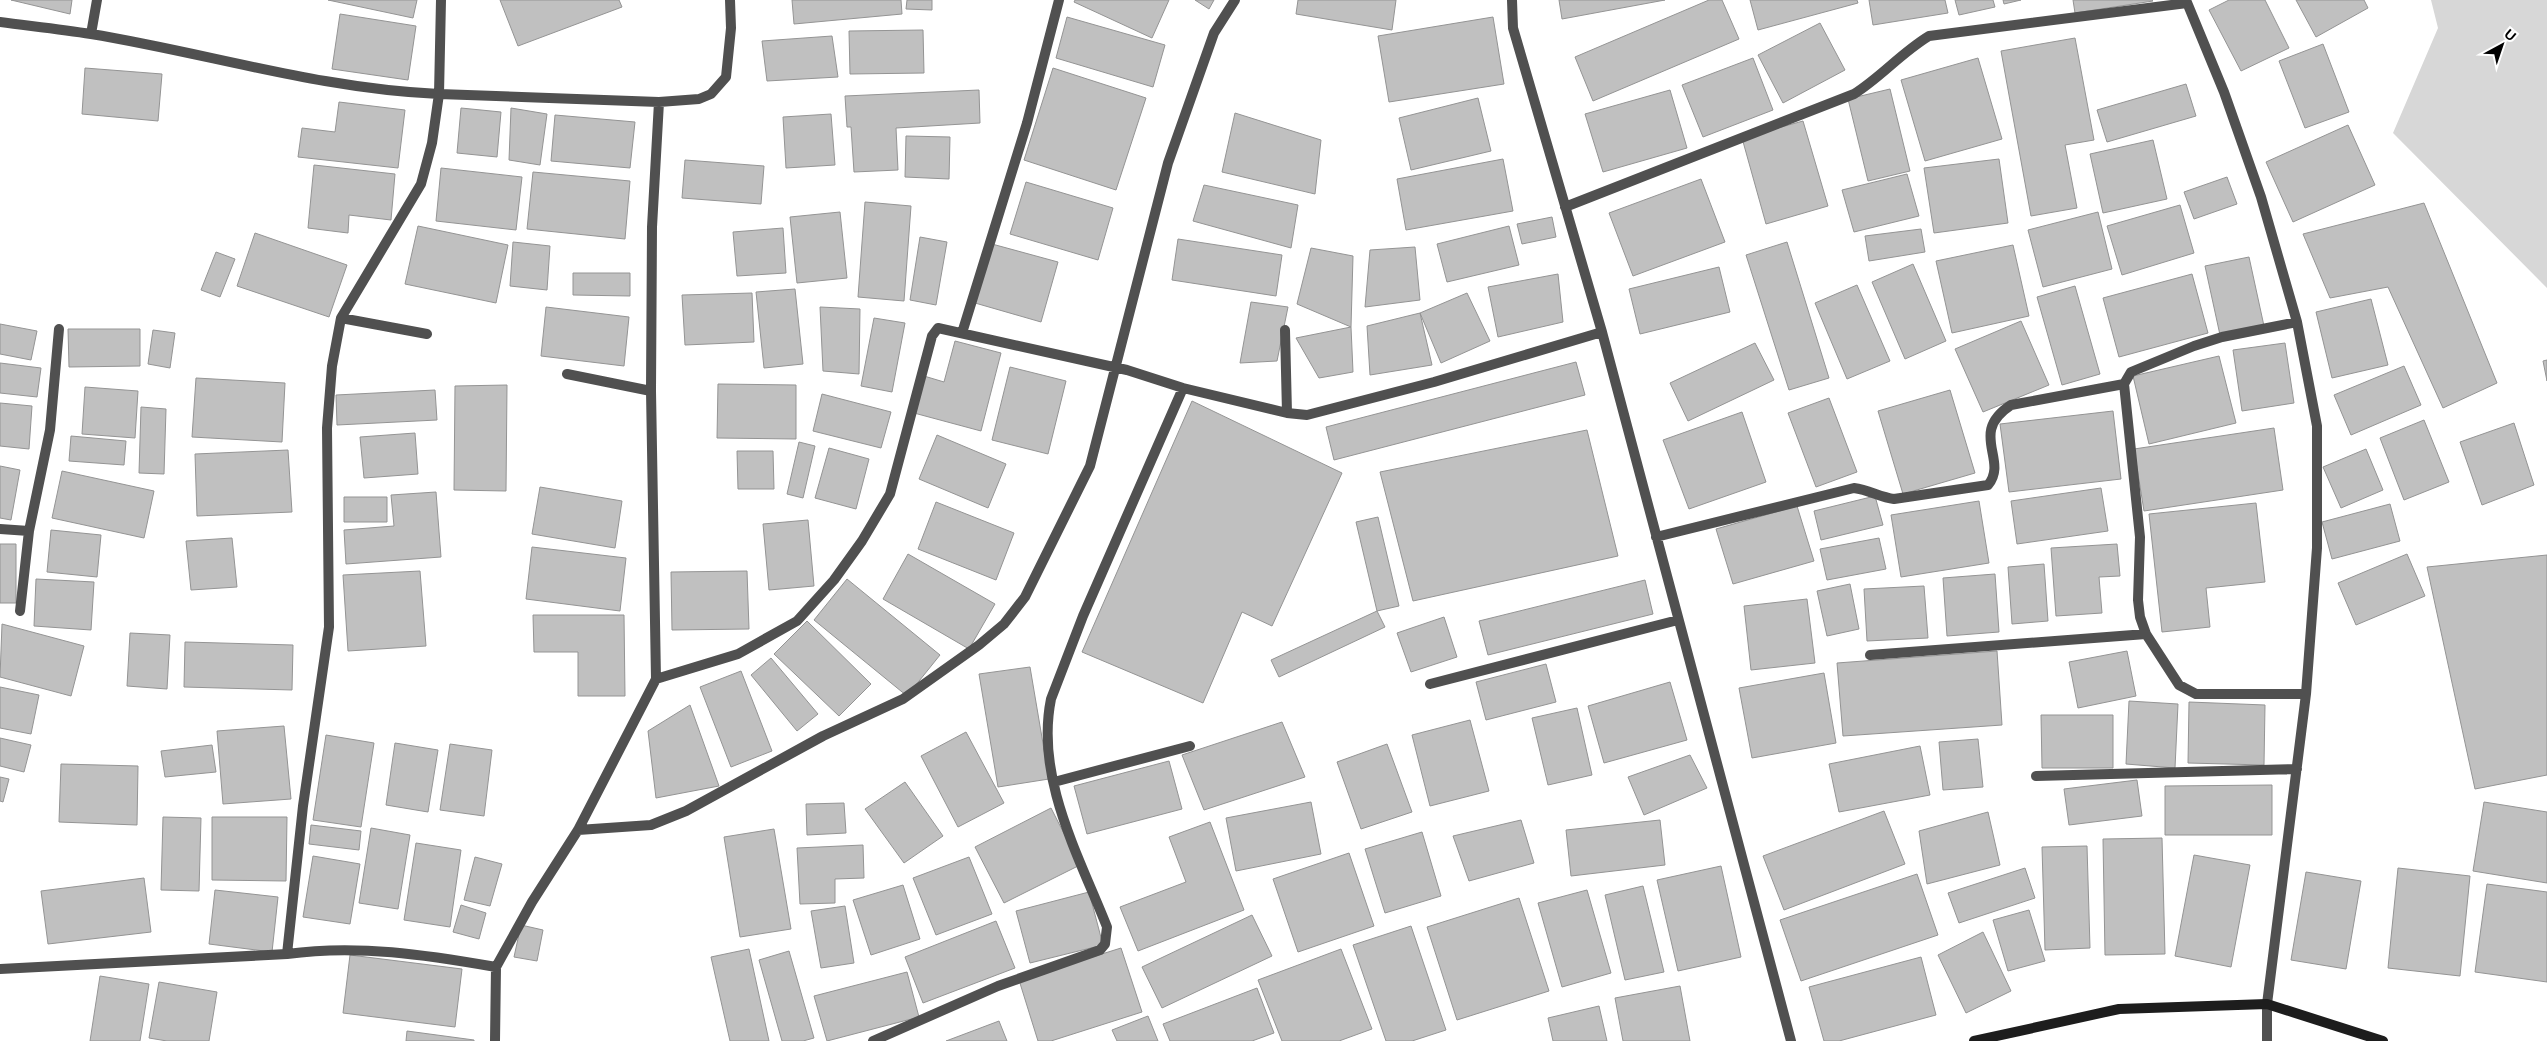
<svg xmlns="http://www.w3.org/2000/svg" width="2547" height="1041" viewBox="0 0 2547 1041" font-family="Arial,sans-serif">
  <rect width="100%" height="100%" fill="#fff"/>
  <!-- green -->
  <path fill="#d7d7d7" d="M2431,0H2547V288L2393,133L2438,28Z"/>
  <!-- building -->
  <path fill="#c0c0c0" stroke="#949494" d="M11,0H72L70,14Z
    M328,0H417L413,18Z
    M500,0H619L622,7L518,46Z
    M792,0H901L902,14L794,24Z
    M907,0H932V10L906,9Z
    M1075,0H1169L1152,38L1074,2Z
    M1195,0H1214L1209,9Z
    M1298,0H1396L1392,30L1296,14Z
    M1559,0H1665L1562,19Z
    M1709,0H1722L1739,39L1593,101L1575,57Z
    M1750,0H1857L1858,3L1758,30Z
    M1869,0H1945L1948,13L1873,25Z
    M1955,0H1993L1995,7L1959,15Z
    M2003,0H2021L2004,4Z
    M2073,0H2152L2153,1L2075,13Z
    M2229,0H2265L2289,48L2241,71L2209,10Z
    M2296,0H2364L2368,8L2316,37Z
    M340,14L416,26L408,80L332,69Z
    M1067,17L1165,45L1153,87L1056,58Z
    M1493,17L1504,84L1389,102L1378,36Z
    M1820,23L1845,70L1783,103L1758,55Z
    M923,30L924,73L850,74L849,31Z
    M832,36L838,77L767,81L762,41Z
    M2075,38L2094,140L2065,145L2077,208L2031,216L2001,51Z
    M2323,44L2349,112L2305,128L2279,61Z
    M1753,58L1773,110L1703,137L1682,85Z
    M1978,58L2002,139L1925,161L1901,80Z
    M85,68L162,74L158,121L82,114Z
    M1053,68L1146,98L1116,190L1024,160Z
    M2186,84L2196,116L2107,142L2097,110Z
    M1890,89L1910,171L1868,181L1848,99Z
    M979,90L980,123L896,128L898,170L854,172L851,127H847L845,96Z
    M1670,90L1687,148L1603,172L1585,114Z
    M1478,98L1491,151L1411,170L1399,118Z
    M339,102L405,110L398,168L298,157L302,128L335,132Z
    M461,108L501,112L497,157L457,153Z
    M511,108L547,114L540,165L509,160Z
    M1235,113L1321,140L1315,194L1222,172Z
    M831,114L835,165L786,168L783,117Z
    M555,115L635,122L630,168L551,161Z
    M1803,121L1828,206L1766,224L1742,138Z
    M2348,125L2375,185L2293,222L2266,162Z
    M906,136L950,137L949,179L905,177Z
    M2153,140L2167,199L2103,213L2090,154Z
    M1503,159L1513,211L1406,230L1397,179Z
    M1999,159L2008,223L1934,233L1924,168Z
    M685,160L764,166L761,204L682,198Z
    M314,165L395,174L391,220L349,215L348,233L308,228Z
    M441,168L522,177L516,230L436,221Z
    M533,172L630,181L625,239L527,229Z
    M1907,174L1919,216L1854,232L1842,190Z
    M2227,177L2237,204L2194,219L2184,192Z
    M1701,179L1725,242L1633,276L1609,213Z
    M1026,182L1113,208L1098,260L1010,234Z
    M1204,185L1298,205L1291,248L1193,221Z
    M865,202L911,206L904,301L858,297Z
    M2424,203L2497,383L2443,408L2388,287L2330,298L2303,234Z
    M2180,205L2194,253L2122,275L2107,226Z
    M840,212L847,278L797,283L790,217Z
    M2098,212L2112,269L2043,287L2028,230Z
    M1552,217L1556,237L1522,244L1517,224Z
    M418,226L508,245L496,303L405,284Z
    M1509,226L1519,265L1447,282L1437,244Z
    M783,228L786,273L737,276L733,232Z
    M1921,229L1925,252L1869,261L1865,236Z
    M255,233L347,265L329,317L237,286Z
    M920,237L947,242L936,305L910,300Z
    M1178,239L1282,255L1276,296L1172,280Z
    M513,242L550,246L547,290L510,286Z
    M1787,242L1829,378L1789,390L1746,255Z
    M992,244L1058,262L1041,322L975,303Z
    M2013,245L2029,316L1952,333L1936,261Z
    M1415,247L1420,300L1365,307L1370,250Z
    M1311,248L1353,256L1351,327L1297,304Z
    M216,252L235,259L220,297L201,290Z
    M2249,257L2264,326L2220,335L2205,266Z
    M1913,264L1946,341L1905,359L1872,282Z
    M1719,267L1730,312L1640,334L1629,289Z
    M573,273H630V296L573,295Z
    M1558,274L1563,322L1498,337L1488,287Z
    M2192,274L2208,333L2119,357L2103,298Z
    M1857,285L1890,361L1847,379L1815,303Z
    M2075,286L2100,374L2062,385L2037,297Z
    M795,289L803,364L764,368L756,292Z
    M752,293L754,342L685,345L682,295Z
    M1467,293L1490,341L1441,363L1420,313Z
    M2371,299L2388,365L2332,378L2316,312Z
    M1251,302L1288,307L1277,361L1240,363Z
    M546,307L629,317L624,366L541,356Z
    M820,307L860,309L859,374L823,371Z
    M1420,313L1432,365L1370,375L1367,326Z
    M874,318L905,323L892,392L861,386Z
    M2021,321L2049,385L1983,412L1955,349Z
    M0,324L37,331L31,360L0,354Z
    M1351,327L1353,372L1319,378L1296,338Z
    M68,329H140V366L69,367Z
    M153,330L175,333L170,368L148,364Z
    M955,341L1001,353L981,431L914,413L924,376L944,382Z
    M1755,343L1774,380L1688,421L1670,383Z
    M2285,343L2294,403L2242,411L2233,350Z
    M2219,356L2236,423L2149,444L2133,376Z
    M2547,360V381L2543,361Z
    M1576,362L1585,395L1334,460L1326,427Z
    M0,363L41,368L37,397L0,393Z
    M2404,366L2421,405L2351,435L2334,395Z
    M1010,367L1066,381L1048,454L992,440Z
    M196,378L285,383L282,442L192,437Z
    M718,384L796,385V439L717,438Z
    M507,385L506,491L454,490L455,386Z
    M85,387L138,391L135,438L82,434Z
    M435,390L437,420L337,425L336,395Z
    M1950,390L1975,473L1903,494L1878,411Z
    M822,394L891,412L881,448L813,431Z
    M1829,398L1857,472L1816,487L1788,413Z
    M1192,401L1342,473L1272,626L1242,612L1203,703L1082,652Z
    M0,403L32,406L29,449L0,446Z
    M141,407L166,409L164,474L139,473Z
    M2113,411L2121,479L2009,492L2000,424Z
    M1742,412L1766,482L1689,509L1663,440Z
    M2424,420L2449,482L2404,500L2380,438Z
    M2514,423L2534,485L2482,505L2460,442Z
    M2274,428L2283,490L2144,511L2134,449Z
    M1587,430L1618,556L1413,601L1380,472Z
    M415,433L418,474L364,478L360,437Z
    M937,435L1006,464L988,508L919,479Z
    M71,436L126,441L124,465L69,461Z
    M799,442L815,446L803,498L787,494Z
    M829,448L869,459L856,509L815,498Z
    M2366,449L2383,490L2341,508L2323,467Z
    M288,450L292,512L197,516L195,454Z
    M737,451H773L774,489H738Z
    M0,466L20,470L11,520L0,518Z
    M62,471L154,491L144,538L52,518Z
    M540,487L622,501L615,548L532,534Z
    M2101,488L2108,531L2017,544L2011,501Z
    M436,492L441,557L346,564L344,530L394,526L391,495Z
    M1875,496L1883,525L1821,540L1814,511Z
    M344,497H387V522H344Z
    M1979,501L1989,563L1901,577L1891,515Z
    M936,502L1014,533L996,580L918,549Z
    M2256,503L2265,582L2206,588L2210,627L2162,632L2149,514Z
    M2390,504L2400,541L2332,559L2322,522Z
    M1797,506L1814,561L1733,584L1716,529Z
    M1378,517L1399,606L1377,611L1356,522Z
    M808,520L814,586L769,590L763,524Z
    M51,530L101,535L97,577L47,572Z
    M232,538L237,587L191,590L186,541Z
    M1879,538L1886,569L1827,580L1820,549Z
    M0,544H16V603H0Z
    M2117,544L2120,576L2099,577L2102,613L2056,616L2051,548Z
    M532,547L626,558L620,611L526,599Z
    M908,554L995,604L969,649L883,599Z
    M2407,554L2425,596L2356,625L2338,583Z
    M2547,555V775L2475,789L2427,567Z
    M2044,564L2048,621L2012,624L2008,567Z
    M420,571L426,646L348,651L343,575Z
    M747,571L749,629L672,630L671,572Z
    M1995,574L1999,632L1947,636L1943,578Z
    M36,579L94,582L91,630L34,626Z
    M847,579L940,655L907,696L814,620Z
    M1645,580L1653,614L1488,655L1479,621Z
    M1850,584L1859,629L1827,636L1817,591Z
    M1924,586L1928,638L1867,641L1864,589Z
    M1807,599L1815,663L1751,670L1744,606Z
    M1377,611L1385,627L1279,677L1271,660Z
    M533,615H624L625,696H578V652H534Z
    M1444,617L1457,657L1411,672L1397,633Z
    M807,621L871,684L839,716L774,654Z
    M2,624L84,646L71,696L0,677Z
    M130,633L170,635L167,689L127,686Z
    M185,642L293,645L292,690L184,687Z
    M1997,651L2002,725L1843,736L1837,663Z
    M2127,651L2136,696L2078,708L2069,662Z
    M771,658L818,714L797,731L751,675Z
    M1546,664L1556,702L1486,720L1476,682Z
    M1030,667L1049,779L998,787L979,674Z
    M741,671L772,751L731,767L700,687Z
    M1824,673L1836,743L1752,758L1739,688Z
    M1670,682L1687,740L1604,763L1588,706Z
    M0,687L39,695L31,734L0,728Z
    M2129,701L2178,704L2175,768L2126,764Z
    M2189,702L2265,705L2264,765L2188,763Z
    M690,705L719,786L656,798L648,731Z
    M1577,708L1592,775L1548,785L1532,718Z
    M2041,715H2113V768H2042Z
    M1470,720L1489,791L1430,806L1412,735Z
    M1282,722L1305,777L1204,810L1182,755Z
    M284,726L291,799L223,804L217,731Z
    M966,732L1004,803L958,827L921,756Z
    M326,735L374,743L361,827L313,820Z
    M0,738L31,745L24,772L0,766Z
    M1978,739L1983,787L1943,790L1939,742Z
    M395,743L438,750L428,812L386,805Z
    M450,744L492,750L484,816L440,810Z
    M1387,744L1412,812L1361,829L1337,762Z
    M212,745L216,772L165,777L161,751Z
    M1920,746L1930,795L1839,812L1829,764Z
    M1690,755L1707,788L1644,815L1628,777Z
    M1169,761L1182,809L1087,834L1074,786Z
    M61,764L138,766L137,825L59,822Z
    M0,777L9,779L3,802L0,801Z
    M2137,780L2142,816L2069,825L2064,789Z
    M905,782L943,836L904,863L865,809Z
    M2272,785V835H2165V786Z
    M1311,802L1321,854L1236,871L1226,818Z
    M2484,802L2547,812V883L2473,871Z
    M844,803L846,833L807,835L806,804Z
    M1051,808L1080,865L1004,903L975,847Z
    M1884,811L1905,864L1784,910L1763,856Z
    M1988,812L2000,865L1927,884L1919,831Z
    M163,817L201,818L199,891L161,890Z
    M212,817H287L286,881L212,880Z
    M1521,820L1534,863L1469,881L1453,836Z
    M1660,820L1665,865L1571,876L1566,830Z
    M1210,822L1244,910L1138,951L1120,907L1186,882L1169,837Z
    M311,825L361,831L359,850L309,844Z
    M371,828L410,835L398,909L359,903Z
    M774,829L791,929L740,937L724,837Z
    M1422,832L1441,896L1385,913L1365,849Z
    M2162,838L2165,954L2105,955L2103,839Z
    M416,843L461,850L450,927L404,920Z
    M863,845L864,878L835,879V903L800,904L797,848Z
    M2087,846L2090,948L2045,950L2042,847Z
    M1349,853L1374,926L1298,952L1273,879Z
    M2194,855L2250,865L2231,967L2175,956Z
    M313,856L360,864L350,924L303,917Z
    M475,857L502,864L490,906L464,900Z
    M969,857L992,914L936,935L913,878Z
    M1721,866L1741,957L1678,971L1657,880Z
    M2025,868L2035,898L1959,923L1948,893Z
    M2398,868L2470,876L2460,976L2388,968Z
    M2306,872L2361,881L2346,969L2291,960Z
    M1917,874L1938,935L1801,981L1780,920Z
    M144,878L151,932L48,944L41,891Z
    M2487,884L2547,892V982L2475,972Z
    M903,885L920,939L871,955L853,900Z
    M1643,886L1664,972L1625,980L1605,895Z
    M215,890L278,897L272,952L209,944Z
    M1587,890L1611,973L1562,987L1538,903Z
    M1089,892L1103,945L1030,963L1016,911Z
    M1519,898L1549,991L1457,1020L1427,927Z
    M461,905L486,913L479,939L453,932Z
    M845,906L854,963L821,968L811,911Z
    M2029,910L2045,961L2008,971L1993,920Z
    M1252,915L1272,956L1162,1008L1142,967Z
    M996,921L1015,968L923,1003L905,957Z
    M521,925L543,930L537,961L514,957Z
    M1411,926L1446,1030L1412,1041H1386L1353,945Z
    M1983,932L2011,991L1966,1013L1938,955Z
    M1121,948L1142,1012L1051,1041H1038L1019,980Z
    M749,949L769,1041H730L711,957Z
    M1341,949L1372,1029L1339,1041H1282L1258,980Z
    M789,951L814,1038L803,1041H782L759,960Z
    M350,955L462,969L455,1027L343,1013Z
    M1921,957L1936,1015L1839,1041H1824L1809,987Z
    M907,972L919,1017L827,1041L814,996Z
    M100,976L149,984L140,1041H90Z
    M159,982L217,992L209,1041H167L149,1038Z
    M1680,986L1690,1041H1623L1615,998Z
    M1257,988L1274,1033L1252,1041H1170L1163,1024Z
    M1599,1006L1607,1041H1553L1548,1018Z
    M1148,1016L1158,1041H1117L1112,1030Z
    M999,1021L1007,1041H946Z
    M407,1031L474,1040V1041H406Z"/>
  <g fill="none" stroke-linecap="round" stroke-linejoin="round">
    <!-- street -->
    <path stroke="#505050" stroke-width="10" d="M1512,0L1513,28L1602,332L1791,1041
      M2186,0L2224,92L2261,197L2297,322L2317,426V548L2306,694L2267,1004V1041
      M0,22C30,26 61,29 91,34C207,53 320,89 439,94L441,0
      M91,34L97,0
      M1565,207L1854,94C1881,77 1901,53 1929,36L2187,3
      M341,318L427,334
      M2297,322L2222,337L2194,346L2131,372L2124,384L2140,537L2138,600L2140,617L2146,634L2179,685L2196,694H2306
      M1285,330L1287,413
      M962,333L1027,123L1059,0
      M567,374L651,391
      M0,529L29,531
      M1656,537L1854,488C1869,490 1880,497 1894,499L1988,485C2009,460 1968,433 2011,405L2124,384
      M20,611L29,531L50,430L59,329
      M1870,655L2146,634
      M656,679L738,654L797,621L834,580L862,541L890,494L932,336L938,328L1127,370L1183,388L1287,413L1307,415L1434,382L1602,332
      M1430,684L1678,620
      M2036,776L2297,769
      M1054,782L1190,746
      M578,830L651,825L686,811L823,736L903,699L979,645L1004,624L1025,597L1090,466L1168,163L1214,33L1235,0
      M496,967C427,955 357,944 287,954L303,806L329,627L327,428L332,366L341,318L421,184L432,143L439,94L659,102L699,99L711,94L726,77L731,28L730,0
      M0,969L287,954
      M495,1041L496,967L532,902L578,830L656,679L651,391L652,227L659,102
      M873,1041L998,986L1100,950L1105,944L1107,927C1079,856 1035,778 1051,699L1083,616L1183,388"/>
    <!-- secondary -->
    <path stroke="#1d1d1d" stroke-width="10" d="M1974,1041L2119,1009L2267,1004L2383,1041"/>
  </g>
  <!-- north arrow -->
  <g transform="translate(2502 45) rotate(40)" stroke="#ffffff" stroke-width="4" paint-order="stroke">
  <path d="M0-4L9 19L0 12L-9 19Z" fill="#000000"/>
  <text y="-8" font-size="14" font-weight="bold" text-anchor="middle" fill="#000000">U</text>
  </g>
</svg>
